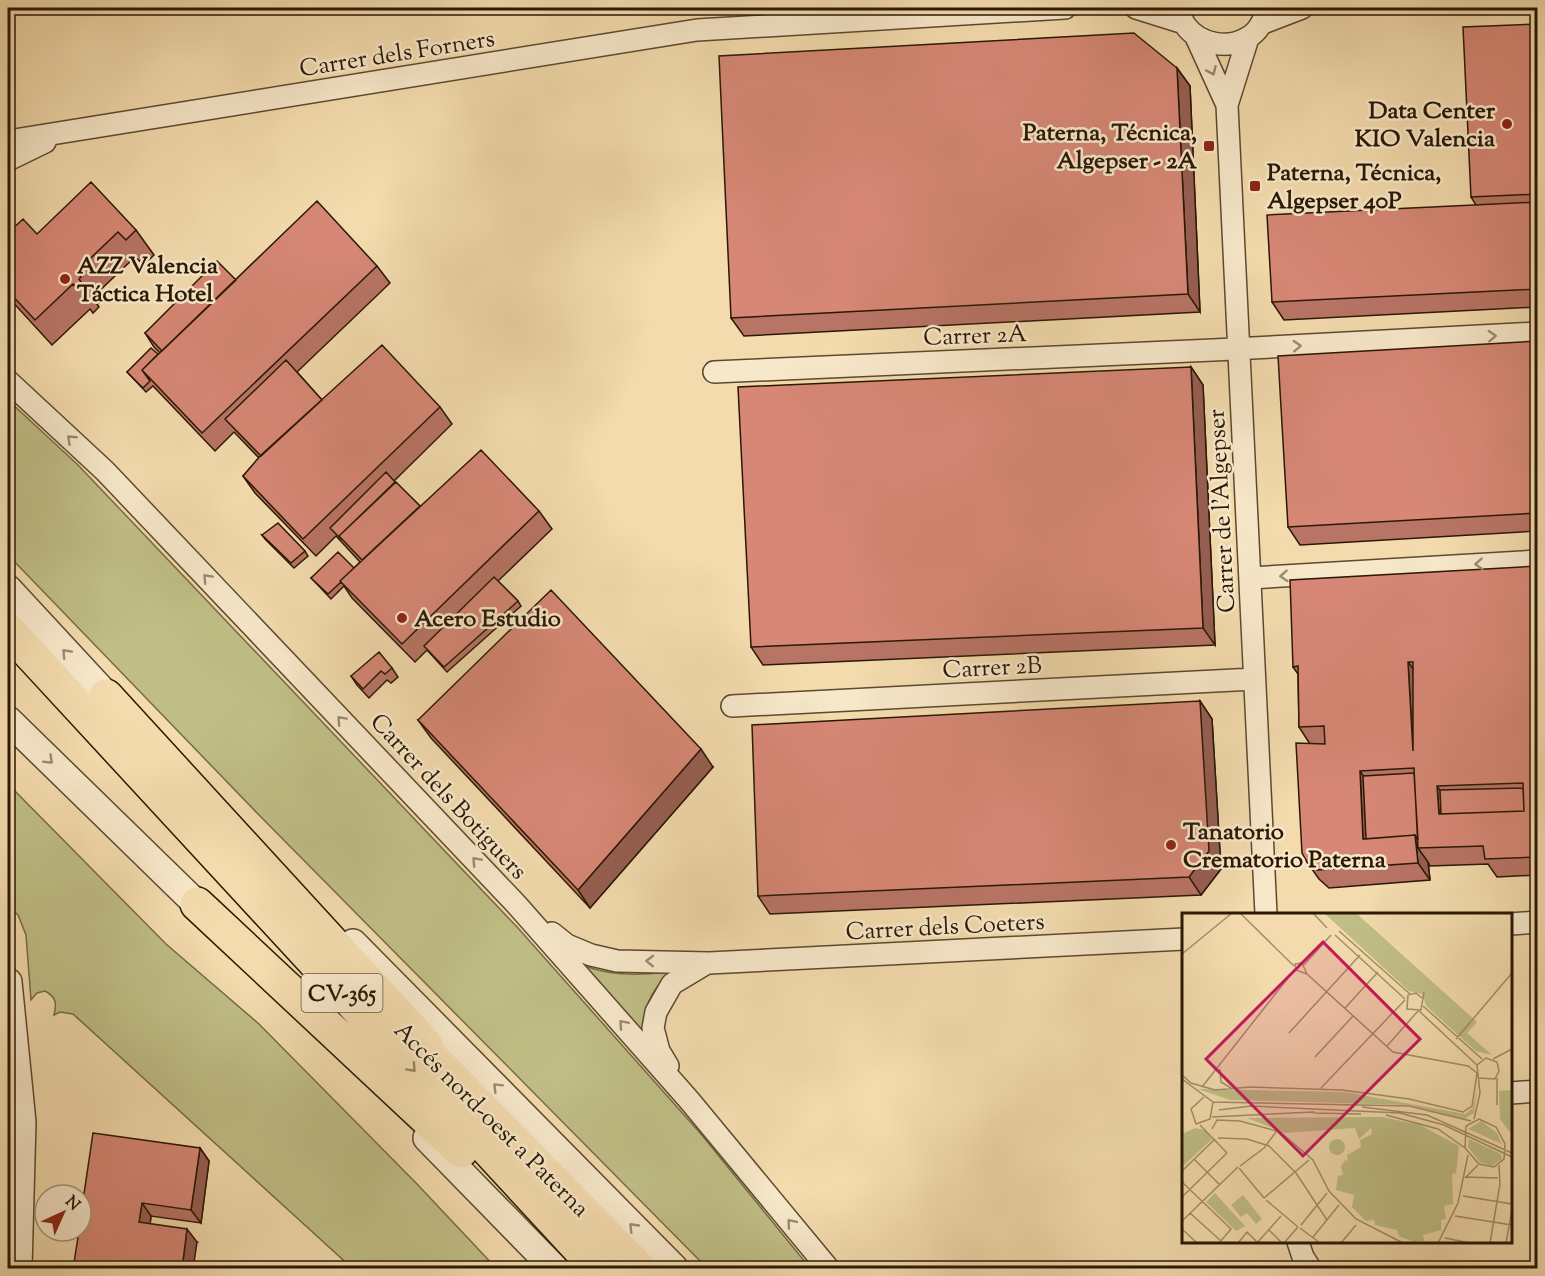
<svg xmlns="http://www.w3.org/2000/svg" width="1545" height="1276" viewBox="0 0 1545 1276" font-family="'Sorts Mill Goudy',serif">
  <rect width="100%" height="100%" fill="#f3dbad"/>
  <filter id="stains"><feTurbulence type="fractalNoise" baseFrequency=".00333" numOctaves="4"/><feColorMatrix values="0 0 0 0 .2 0 0 0 0 .09 0 0 0 0 .02 0 0 0 .5 -.17"/></filter>
  <radialGradient id="worn" r=".72"><stop offset=".6" stop-color="#630" stop-opacity="0"/><stop offset="1" stop-color="#630" stop-opacity=".3"/></radialGradient>
  <!-- green -->
  <path fill="#c0be86" stroke="#756b46" stroke-width="1.5" d="M8,400L78,465L518,928L701,1134L810,1268H707L259,815L8,555Z
    M8,784L166,944L259,1024L417,1184L496,1268H352L73,1014L60,1012L54,1015C57,1003 56,997 45,991L37,993L31,1000L26,935L18,915L8,906Z
    M585,966C611,976 637,976 665,972L667,974V976C648,994 646,1007 643,1032H640L583,968Z"/>
  <g fill="none" stroke-linecap="round" stroke-linejoin="round">
    <!-- minor casing -->
    <g stroke="#5c492f" stroke-width="24">
      <path id="minor" d="M1136,8L1184,23
        M1178,8C1180,13 1182,20 1185,25C1199,44 1227,50 1247,38C1259,32 1264,19 1268,8
        M1263,23L1302,8
        M1196,37L1227,105
        M1248,38L1227,105L1266,914
        M8,141L697,30L1065,8
        M8,160L45,142
        M714,372L1213,350L1538,333
        M8,381L105,471L516,904L689,1100L828,1268
        M1250,578L1538,561
        M732,706L1254,679
        M1510,924L1538,922
        M552,933L567,945L591,955L617,961L709,963L1184,939
        M668,1066L659,1051L653,1028L656,1012L672,984L707,963
        M1510,1093L1538,1091
        M1298,1242L1303,1257L1310,1268"/>
    </g>
    <!-- tertiary casing -->
    <g stroke="#5c492f" stroke-width="30">
      <path id="tertiary" d="M8,589L120,710
        M8,720L211,918
        M353,943L674,1268
        M8,982L22,1122L18,1268
        M427,1138L554,1268"/>
    </g>
    <!-- primary casing -->
    <g stroke="#2a1805" stroke-width="36">
      <path id="primary" d="M8,630L597,1268
        M106,696L426,1045
        M197,904L461,1151
        M407,1032L639,1268"/>
    </g>
    <!-- minor -->
    <use href="#minor" stroke="#f7e8ca" stroke-width="21"/>
    <!-- tertiary -->
    <use href="#tertiary" stroke="#f7e8ca" stroke-width="27"/>
    <!-- primary -->
    <use href="#primary" stroke="#f3dbad" stroke-width="33"/>
  </g>
  <!-- wall -->
  <path fill="#b87465" stroke="#2a1805" stroke-width="1.5" d="M1538,24V307L1284,320L1272,302L1476,205L1471,197Z
    M1177,68L1190,86L1200,312L744,336L731,318Z
    M136,230L154,255L144,265L135,257L94,296L99,303L97,304L99,307L93,313L90,309L52,345L8,297V233L37,234Z
    M377,266L390,283L297,372L322,400L440,407L452,424L394,481L420,506L539,511L552,529L498,581L518,601L521,606L447,672L427,650L415,662L352,598L344,586L331,599L315,582L311,578L354,568L360,562L336,536L316,556L255,493L243,476L259,458L234,432L215,451L153,386L146,392L127,372L160,353L154,347L145,333L236,280Z
    M1538,341V531L1300,545L1288,527Z
    M1191,367L1203,385L1215,645L763,665L751,647Z
    M262,535L305,551L308,556L294,568L265,539Z
    M1538,566V875L1497,877L1488,864L1430,866L1428,862L1430,880L1329,888L1319,879L1307,862L1310,744L1299,727L1298,674L1293,667Z
    M392,668L398,677L391,683L387,680L369,698L357,685L351,676Z
    M1200,701L1212,719L1221,869L1201,895L770,914L758,896Z
    M418,720L713,767L590,908L431,738Z
    M200,1148L209,1161L201,1223L151,1216L150,1224L197,1242L73,1269Z"/>
  <!-- shaded-wall -->
  <path fill="#965e52" stroke="#2a1805" stroke-width="1.5" d="M1177,68L1190,86L1200,312L1188,294Z
    M1191,367L1203,385L1215,645L1203,628Z
    M1408,662L1421,679L1413,751Z
    M1200,701L1212,719L1221,869L1201,895L1189,877Z
    M701,749L713,767L590,908L578,890Z
    M1360,771L1372,789L1375,843L1363,839Z
    M1437,786L1449,803L1450,818L1439,814Z
    M1415,835L1418,840V848L1428,862L1430,880L1418,863Z
    M200,1148L209,1161L201,1223L191,1210Z
    M142,1203L151,1216L149,1235L139,1222Z
    M187,1229L197,1242L193,1269H182Z"/>
  <!-- building -->
  <path fill="#d68775" stroke="#2a1805" stroke-width="1.5" fill-rule="evenodd" d="M1538,24V194L1471,197L1463,27Z
    M1134,33L1177,68L1188,294L731,318L719,56Z
    M91,182L136,230L126,240L118,232L76,272L81,277L79,279L81,282L76,287L73,284L35,320L8,291V233L23,219L37,234Z
    M317,201L377,266L202,433L142,370Z
    M1538,202V289L1272,302L1267,215Z
    M217,261L236,280L162,351L145,333Z
    M1538,341V513L1288,527L1278,356Z
    M382,345L440,407L303,539L243,476L261,455Z
    M151,348L158,354L142,370L150,381L143,388L127,372Z
    M286,360L322,400L261,456L225,419Z
    M1191,367L1203,628L751,647L738,387Z
    M481,450L539,511L402,644L340,581Z
    M386,472L395,482L339,536L342,540L330,528Z
    M396,482L420,506L362,560L339,536Z
    M278,523L305,551L291,563L262,535Z
    M338,552L354,568L340,581L341,582L328,594L311,578Z
    M1538,566V857L1485,859L1483,846L1418,848L1414,768L1360,771L1363,839L1415,835L1418,863L1317,870L1307,862L1302,853L1296,743L1325,744L1324,726L1299,727L1298,666L1293,667L1290,580ZM1408,662H1413V751ZM1523,783L1524,811L1439,814L1437,786Z
    M494,577L518,601L444,667L424,646Z
    M551,590L701,749L578,890L418,720Z
    M379,652L392,668L385,674L381,671L363,689L351,676Z
    M1200,701L1209,851L1189,877L758,896L752,725Z
    M1414,773L1418,840L1415,835L1366,839L1363,776Z
    M1523,788L1524,811L1441,814L1440,790Z
    M93,1133L200,1148L191,1210L142,1203L139,1222L187,1229L182,1269H73L79,1231H81V1214Z"/>
  <!-- one-way arrows -->
  <defs><path id="oneway-chevron" d="M-2-3.5L2.5 0L-2 3.5" fill="none" stroke-width="1.6" stroke-linecap="round" stroke-linejoin="round" transform="scale(1.5)"/></defs>
  <g stroke="#9b8a71">
    <use href="#oneway-chevron" transform="translate(1212 71) rotate(66)"/>
    <use href="#oneway-chevron" transform="translate(1492 336) rotate(-3)"/>
    <use href="#oneway-chevron" transform="translate(1297 346) rotate(-3)"/>
    <use href="#oneway-chevron" transform="translate(71 439) rotate(-137)"/>
    <use href="#oneway-chevron" transform="translate(1479 564) rotate(176)"/>
    <use href="#oneway-chevron" transform="translate(1284 576) rotate(176)"/>
    <use href="#oneway-chevron" transform="translate(207 578) rotate(-133)"/>
    <use href="#oneway-chevron" transform="translate(66 653) rotate(-133)"/>
    <use href="#oneway-chevron" transform="translate(341 720) rotate(-133)"/>
    <use href="#oneway-chevron" transform="translate(49 760) rotate(44)"/>
    <use href="#oneway-chevron" transform="translate(476 861) rotate(-133)"/>
    <use href="#oneway-chevron" transform="translate(650 961) rotate(-179)"/>
    <use href="#oneway-chevron" transform="translate(623 1024) rotate(-131)"/>
    <use href="#oneway-chevron" transform="translate(497 1087) rotate(-135)"/>
    <use href="#oneway-chevron" transform="translate(791 1223) rotate(-130)"/>
    <use href="#oneway-chevron" transform="translate(633 1227) rotate(-134)"/>
  </g>
  <use stroke="#998361" href="#oneway-chevron" transform="translate(412 1068) rotate(47)"/>
  <!-- markers -->
  <g fill="#8f2418" stroke="#f7e8ca" stroke-width="2">
    <circle cx="1507" cy="124" r="6"/>
    <rect x="1203" y="140" width="12" height="12" rx="3"/>
    <rect x="1249" y="180" width="12" height="12" rx="3"/>
    <circle cx="65" cy="279" r="6"/>
    <circle cx="402" cy="618" r="6"/>
    <circle cx="1171" cy="845" r="6"/>
  </g>
  <g text-anchor="middle" stroke-width="5" stroke-linejoin="round" paint-order="stroke">
    <!-- shield labels -->
    <rect fill="#f7e8ca" stroke="#685640" stroke-width="1.5" x="301.5" y="974" width="81" height="38" rx="4.5"/>
    <g font-size="22" font-weight="bold" fill="#2a1805">
      <text x="342" y="1001">CV-365</text>
    </g>
    <!-- street labels -->
    <g font-size="24" fill="#2a1805" stroke="#f7e8ca">
      <text transform="translate(397 53) rotate(-9)" y="8">Carrer dels Forners</text>
      <text transform="translate(975 335) rotate(-2)" y="8">Carrer 2A</text>
      <text transform="translate(1221 511) rotate(-93)" y="8">Carrer de l'Algepser</text>
      <text transform="translate(992 667) rotate(-3)" y="8">Carrer 2B</text>
      <text transform="translate(449 796) rotate(47)" y="8">Carrer dels Botiguers</text>
      <text transform="translate(945 926) rotate(-3)" y="8">Carrer dels Coeters</text>
      <text transform="translate(492 1119) rotate(45)" y="8">Accés nord-oest a Paterna</text>
    </g>
    <!-- poi labels -->
    <g font-size="24" font-weight="bold" fill="#2a1805" stroke="#f7e8ca" text-anchor="start">
      <text x="1495" y="118" text-anchor="end">Data Center<tspan x="1495" dy="28">KIO Valencia</tspan></text>
      <text x="1197" y="140" text-anchor="end">Paterna, Técnica,<tspan x="1197" dy="28">Algepser - 2A</tspan></text>
      <text x="1267" y="180">Paterna, Técnica,<tspan x="1267" dy="28">Algepser 40P</tspan></text>
      <text x="77" y="273">AZZ Valencia<tspan x="77" dy="28">Táctica Hotel</tspan></text>
      <text x="414" y="626">Acero Estudio</text>
      <text x="1183" y="839">Tanatorio<tspan x="1183" dy="28">Crematorio Paterna</tspan></text>
    </g>
  </g>
  <!-- overview -->
  <g transform="translate(1182 913)">
    <rect width="330" height="330" fill="#f3dbad"/>
    <path d="M142,0H174L295,109L285,120L310,142L294,138L244,93L240,81L227,78ZM296,169L292,200L282,206L227,192L48,187L16,176L163,179L283,201L291,195ZM330,177V222L318,206L317,178ZM200,204L238,212L277,233L274,260L270,261L271,291L262,293L264,306L259,307V317L241,322L242,328L232,329L217,323L215,317L193,312L192,307L184,308L170,294L172,282L154,277L156,263L161,262L159,253L164,246L166,251L165,242L179,234L178,227L190,221L189,215L177,226L173,215L103,220L65,205ZM299,208L315,220L320,231L286,216ZM13,215L23,217L30,226L0,254V221ZM147 234a8 8 0 1 1 16 0a8 8 0 1 1-16 0ZM287,226L319,241L320,246L310,253L298,249L286,234ZM33,280L63,313L54,318L24,289ZM61,282L80,306L74,311L65,300L59,304L49,292Z" fill="#c0be86"/>
    <path fill="none" stroke="#a38d6a" stroke-width="1.5" d="M58,0L112,53M131,0L145,15M157,18L228,81M153,22L223,86M0,41L50,0M122,52L149,22M125,61L114,57L113,51L120,50L125,61L211,139L286,153L295,160M240,85L234,80L226,82L225,96L239,97L242,79M241,93L300,146M163,95L196,59M237,98L295,152M107,120L178,42M274,126L330,60M205,133L236,98M133,144L171,103M311,146L330,136M38,156L39,169L49,175M0,162L9,170L33,177L68,174L160,177L227,186L281,199L290,193L295,160M315,165V192M0,166L31,189L227,193L289,208M20,174L113,56M139,175L223,87M22,184L9,196L14,211L28,206L31,189M180,194L245,202L330,240M37,197L69,193L218,200L262,212L330,244M108,200L133,199M132,200L179,201M204,202L256,216L283,235M30,204L110,200M292,206L298,180L295,152L304,145L315,149L317,158L313,166L297,165M297,206L314,214L323,231L322,246L312,254L297,251L283,235L284,213ZM18,212L45,240M30,216L35,207L58,208L98,219L131,247L147,278L174,306L221,330M36,225L65,226L87,233L114,260L145,307M12,246L38,272M58,253L82,235L94,219M57,255L82,285M0,258L33,226M283,264L316,265M283,265L296,252M0,269L49,316L37,330M281,283L330,291M0,284L45,240M82,285L127,247M84,287L116,314M8,300L39,328M273,303L330,312M0,308L56,254M119,312L145,280M118,315L138,330M0,316L15,330M87,317L100,330M131,324L157,292M263,325L288,330M56,330L65,319L74,328L75,330L99,303M102,330L116,314M159,330L174,312M256,330L276,290L286,242M308,330L318,271L317,252M324,330L330,297"/>
    <path fill="#c2185b" fill-opacity="0.15" stroke="#c2185b" stroke-width="3" d="M141,29L238,126L121,243L24,146Z"/>
    <rect width="330" height="330" fill="none" stroke="#2a1805" stroke-width="3"/>
  </g>
  <!-- margin -->
  <rect width="1545" height="1276" fill="none" stroke="#f3dbad" stroke-width="30"/>
  <rect x="9" y="9" width="1527" height="1258" fill="none" stroke="#2a1805" stroke-width="3"/>
  <rect x="15" y="15" width="1515" height="1246" fill="none" stroke="#2a1805" stroke-width="1.5"/>
  <!-- north arrow -->
  <g transform="translate(63 1213) rotate(45)"><circle r="28" fill="#f7e8ca" stroke="#a5957b" stroke-width="1.5"/>
  <path d="M0-4.5L10 22L0 15L-10 22Z" fill="#8f2418"/>
  <text y="-9" font-size="16" font-weight="bold" text-anchor="middle" fill="#2a1805">N</text>
  </g>
  <rect width="100%" height="100%" filter="url(#stains)"/>
  <rect width="100%" height="100%" fill="url(#worn)"/>
</svg>
